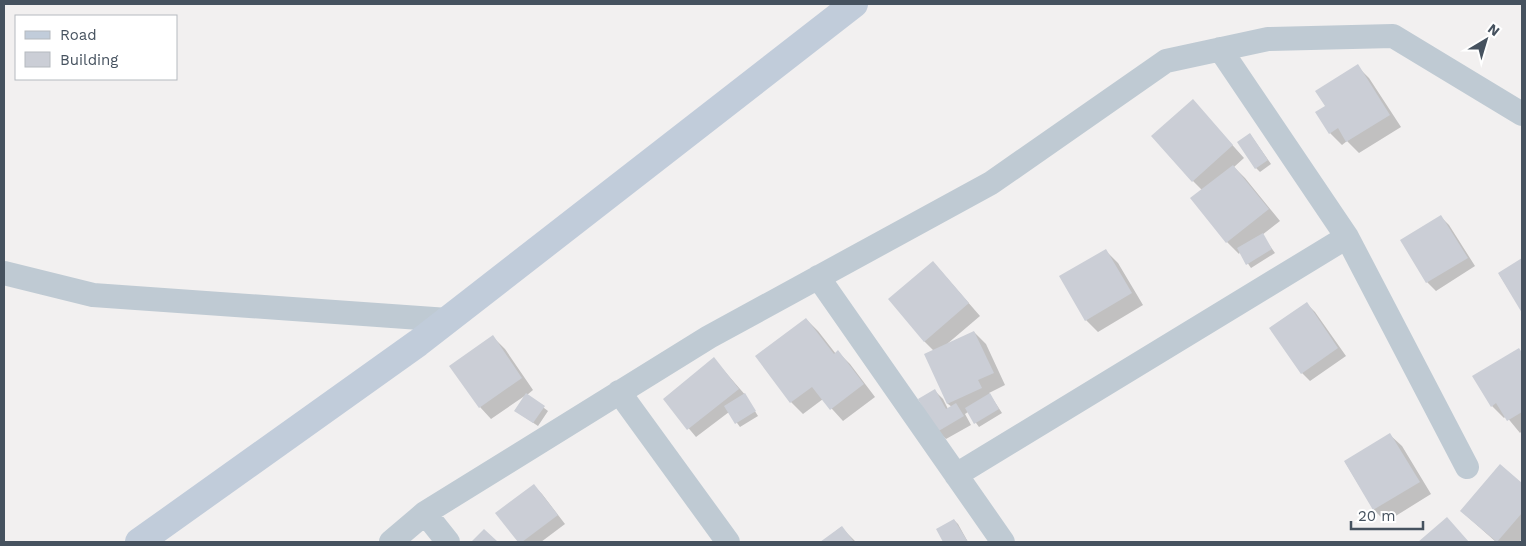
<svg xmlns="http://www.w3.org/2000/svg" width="1526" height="546" viewBox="0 0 1526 546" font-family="'Work Sans',sans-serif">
  <rect width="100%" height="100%" fill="#f2f0f0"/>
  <!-- shadow -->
  <path fill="#0003" d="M1357,66L1369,78L1401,127L1359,153L1347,141L1342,145L1330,133Z
    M1193,101L1244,158L1234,167L1245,178L1280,221L1262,235L1275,253L1251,268L1240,252L1239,254L1227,242L1202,190L1193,181Z
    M1250,134L1271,164L1260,172L1256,168Z
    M1441,217L1449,225L1475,266L1436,291L1427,282L1402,241Z
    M1106,251L1118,263L1143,305L1098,332L1086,320Z
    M1522,260V311L1499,274Z
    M933,262L980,316L947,344L974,332L986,344L1005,385L989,393L1002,413L979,427L968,412L965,414L971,425L946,439L938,431L935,391L943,399L948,409L952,407L948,404L926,355L934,351L924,341Z
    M1307,304L1315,312L1346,356L1310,381L1302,373Z
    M806,319L818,331L836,354L838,352L850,364L875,397L843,421L823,399L803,414L791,402L757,357Z
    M493,337L505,349L533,390L527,395L548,411L538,426L520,414L526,395L491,419L480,407Z
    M1519,349L1522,353V431L1520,433L1506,416L1504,418L1492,406Z
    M714,359L747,397H746L758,416L740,427L729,412L696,437L664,399Z
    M1390,435L1402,446L1431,494L1386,522L1374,510L1345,462Z
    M1500,465L1522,484V539L1519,542H1496L1461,511Z
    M534,486L542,494L565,524L541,542H519L497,513Z
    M954,520L958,524L968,542H945L938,530Z
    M841,527L856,542H822Z"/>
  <!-- building -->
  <path fill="#cbced6" d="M1358,64L1390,115L1346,142L1338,128L1329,134L1315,112L1325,106L1315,91Z
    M1193,99L1233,145L1192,182L1151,136Z
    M1250,133L1268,160L1255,169L1237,142Z
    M1233,165L1269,209L1226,243L1190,198Z
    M1441,215L1468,258L1426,283L1400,240Z
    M1263,233L1272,249L1246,265L1237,248Z
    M1106,249L1132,293L1085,321L1059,276Z
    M1522,258V313L1498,273Z
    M933,261L969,303L924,342L888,299Z
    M1307,302L1338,348L1301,374L1269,328Z
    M806,318L834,354L838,350L864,384L830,410L812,387L790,403L755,356Z
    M974,331L994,373L978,380L982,388L947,404L924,354Z
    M493,335L522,378L479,408L449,366Z
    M1519,348L1522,353V412L1507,421L1496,403L1491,407L1472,376Z
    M714,357L739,389L687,430L663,399Z
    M935,389L946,409L956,403L964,416L937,432L918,399Z
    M526,393L545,406L533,423L514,411Z
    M745,393L756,411L735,424L724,406Z
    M990,393L999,409L974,424L965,408Z
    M1390,433L1420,482L1373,510L1344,461Z
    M1500,464L1522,483V513L1497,542L1460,511Z
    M534,484L558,515L522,542H518L495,513Z
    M1447,517L1469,542H1418Z
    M954,519L968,542H943L936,529Z
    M842,526L854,542H820Z
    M484,529L497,541L496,542H471Z"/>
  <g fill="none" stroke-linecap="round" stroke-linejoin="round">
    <!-- street -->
    <path stroke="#bfcad3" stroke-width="24" d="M1220,49L1347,237L1467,467
      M4,273L93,295L448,320
      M818,277L1003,542
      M619,392L728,542
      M956,475L1347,237
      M425,513L448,542
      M391,542L425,513L709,337L991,183L1166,61L1268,39L1393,36L1522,114"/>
    <!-- secondary -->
    <path stroke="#c1ccda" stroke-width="28" d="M139,542L418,343L854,4"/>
  </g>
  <!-- border -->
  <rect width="1526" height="546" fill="none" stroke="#46525f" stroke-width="10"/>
  <!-- legend -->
  <rect x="15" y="15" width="162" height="65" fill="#ffffff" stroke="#b5babf"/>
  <rect x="25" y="31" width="25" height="8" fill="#c1ccda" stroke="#b5babf"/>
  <text x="60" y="40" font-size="15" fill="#46525f">Road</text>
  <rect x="25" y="52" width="25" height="15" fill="#cbced6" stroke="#b5babf"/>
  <text x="60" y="65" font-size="15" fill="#46525f">Building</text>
  <!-- north arrow -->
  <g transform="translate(1486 40) rotate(38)" stroke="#ffffff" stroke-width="4" paint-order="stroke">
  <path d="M0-4L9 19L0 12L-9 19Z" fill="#46525f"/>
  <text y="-8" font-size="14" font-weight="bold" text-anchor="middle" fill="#46525f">N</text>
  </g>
  <!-- scale -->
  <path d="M1351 521v8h72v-8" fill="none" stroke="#46525f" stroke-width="2.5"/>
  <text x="1358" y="521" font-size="15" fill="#46525f" stroke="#ffffff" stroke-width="4" paint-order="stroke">20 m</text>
</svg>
